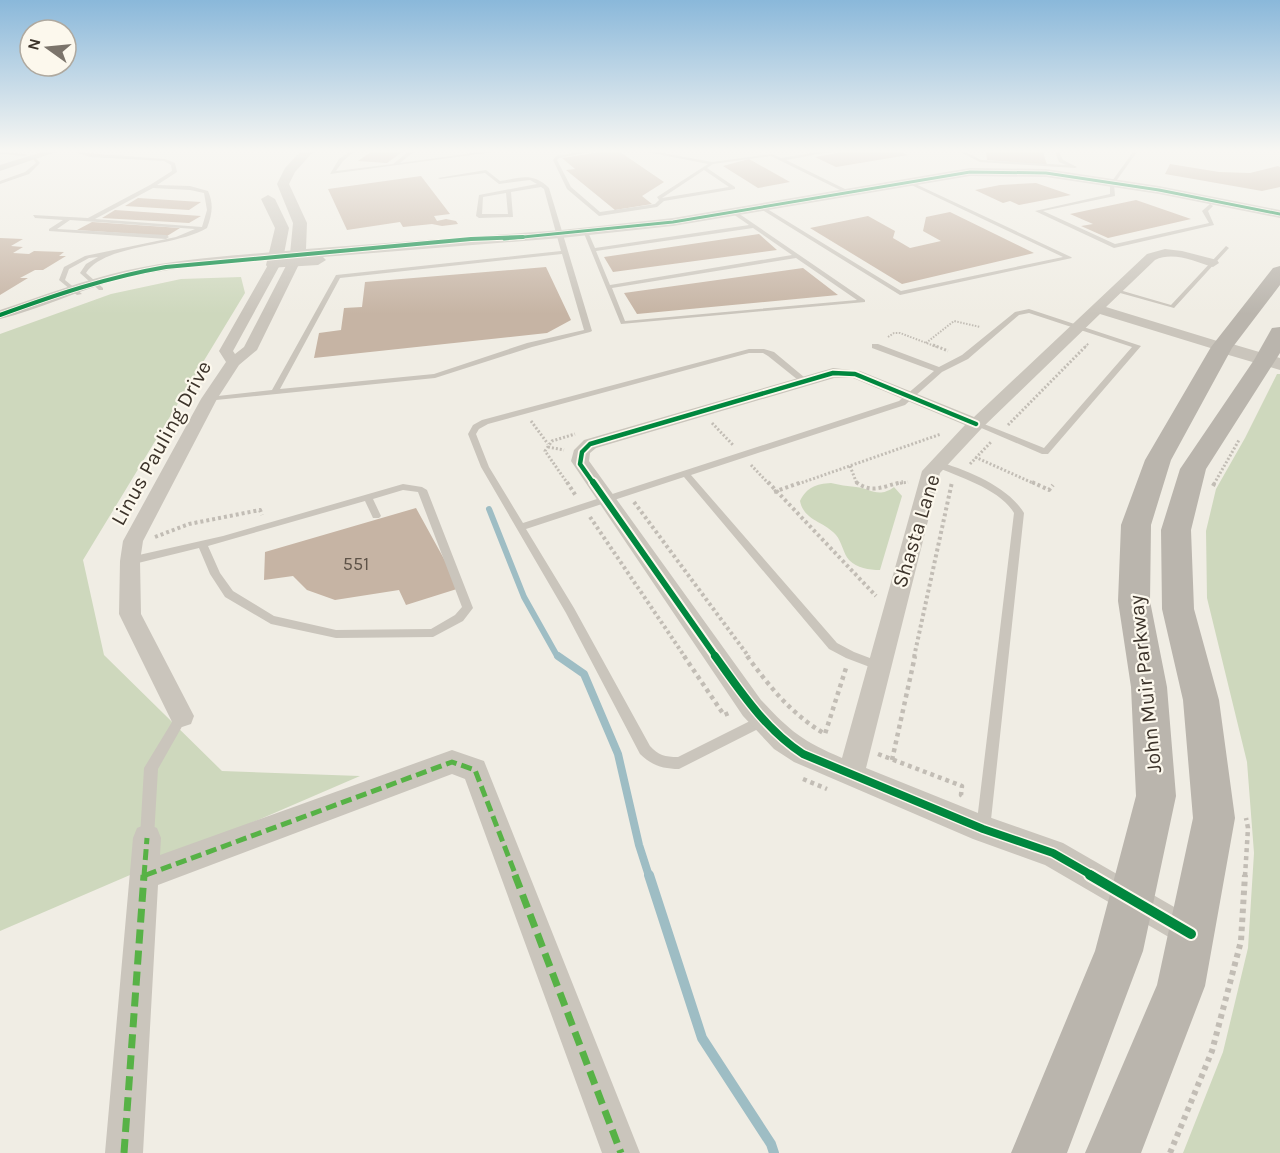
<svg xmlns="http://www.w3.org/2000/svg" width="1280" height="1153" viewBox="0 0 1280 1153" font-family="Karla,sans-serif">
  <rect width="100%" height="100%" fill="#f0ede4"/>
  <!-- green -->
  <path fill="#ced8bd" d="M241,277L245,293L83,560L104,655L222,771L360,776L0,931V334L111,294L181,279Z
    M1277,374H1280V1153H1183L1223,1052L1248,948L1254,853L1247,762L1207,598L1206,531L1216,489L1245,438Z
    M831,483C839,485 847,486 856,487C870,488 878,499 894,487L902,496L880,570C869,570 857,568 849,560C843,553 842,542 836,535C824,521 804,521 800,501C807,487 816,484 831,483Z"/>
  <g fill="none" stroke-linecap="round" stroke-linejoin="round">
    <!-- stream-far2 -->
    <path stroke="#9ebdc4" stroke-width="6" d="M489,509L524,597L556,654L560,657"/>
    <!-- stream-far1 -->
    <path stroke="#9ebdc4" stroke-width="8" d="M558,656L584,674L618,754L639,845L649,876"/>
    <!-- stream -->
    <path stroke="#9ebdc4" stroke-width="10" d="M649,875L702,1038L771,1144L774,1153"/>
  </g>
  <!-- building -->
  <path fill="#c6b4a4" d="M371,152H402L387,163L358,161Z
    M601,152H620L664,182L642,196L652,204L615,210L566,170L575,169L562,158Z
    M843,152H901L908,155L836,167L815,157Z
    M986,152H1043L1047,165L987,160Z
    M749,159L790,182L758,188L723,166Z
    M1170,164L1219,172L1250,173L1278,166L1280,167V187L1262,191L1165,174Z
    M421,176L450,214L434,216L437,221L446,219L456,221L458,224L442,226L432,224L403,227L400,222L347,230L328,189Z
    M1036,183L1071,195L1019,205L1010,201L1003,203L975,190L1000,185Z
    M138,198L201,202L189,210L125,206Z
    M1136,200L1191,219L1108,238L1081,226L1093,224L1070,214Z
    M115,210L201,216L189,223L102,218Z
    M950,212L1034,253L902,284L810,228L868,216L895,231L893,238L910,248L941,241L923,231L926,217Z
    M92,222L180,228L167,236L77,230Z
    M759,234L777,250L613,272L604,257Z
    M0,238L23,239L11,246L23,247L13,253L29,254L34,251L64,252L59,256H66L43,270H35L20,278H28L0,295Z
    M546,267L571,320L547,333L314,358L319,333L341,330L344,308L362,307L365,282Z
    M803,268L838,295L637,314L624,293Z
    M416,508L460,588L406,605L399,590L335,600L307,590L293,576L264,580L265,552Z"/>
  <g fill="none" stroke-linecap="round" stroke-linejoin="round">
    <!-- path-far4 -->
    <path stroke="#c2bdb5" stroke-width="2" stroke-dasharray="1.5 1.5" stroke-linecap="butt" d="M888,337L894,333H900L937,347
      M926,343L954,321L980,327
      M1085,347L1089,343"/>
    <!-- path-far3 -->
    <path stroke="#c2bdb5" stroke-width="3" stroke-dasharray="2 2" stroke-linecap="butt" d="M933,345L948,351
      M531,421L548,444
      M712,423L734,446
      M1008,425L1087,345
      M548,447L564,450
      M975,457L1035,484
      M970,464L992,441
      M751,465L769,484
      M850,466L857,484
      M568,484L545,451L552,441L575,434
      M798,484L941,434
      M896,484L908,482
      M1214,484L1239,440"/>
    <!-- path-far2 -->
    <path stroke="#c2bdb5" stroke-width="4" stroke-dasharray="3 3" stroke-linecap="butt" d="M567,482L576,496
      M768,482L876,596
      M856,482C873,495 885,485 903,482
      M1032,482L1049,490L1053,485
      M1213,486L1215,482
      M774,492L802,482
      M634,502L749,657
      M590,517L685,657
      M155,537L189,524L260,510L262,515
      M914,657L952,482"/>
    <!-- path-far1 -->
    <path stroke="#c2bdb5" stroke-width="4.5" stroke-dasharray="4 4" stroke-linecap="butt" d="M684,656L724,715L729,713
      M747,656C770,687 791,714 825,734L846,668
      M878,754L962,786L961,795L963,796
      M892,760L915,656
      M803,779L827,789
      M1245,876L1248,828L1246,818"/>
    <!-- path -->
    <path stroke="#c2bdb5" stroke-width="6" stroke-dasharray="4.5 4.5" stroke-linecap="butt" d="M1170,1153L1212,1051L1241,941L1245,875"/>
    <!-- service -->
    <path fill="#cac5bc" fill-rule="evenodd" d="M0,152L25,154L27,155L25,156L0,154Z
      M74,152L165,159L175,163L177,172L157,185L190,186L208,191C214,204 212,215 207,228C176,247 104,244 86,273L103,288V290H99L80,273L86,264L98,257L89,258L69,269L65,280L82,294L77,295L59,280L64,267L85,256L176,237L195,229L70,220L57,229L166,235L169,237L166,239L49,231V229L63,220L35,218L33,215L88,218L150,185L172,171L171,165L164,161L90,157ZM153,188L190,190L204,193L207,210L202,227L95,219Z
      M349,152H354L343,161L336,171L393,164L408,152H413L400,163L480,152H494L330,174L339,159Z
      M579,152H591L559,158L557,160L571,187L600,212L655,204L659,200L657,197L708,164L647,152H658L712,162L772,154L781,158L818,152H830L786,160L851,192L846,193L771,156L713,164L707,168L735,187V189L664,201L657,207L599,216L567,189L553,160L556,156ZM704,170L729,187L662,198Z
      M960,152H966L981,160L1066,165L1059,162L1055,152H1059L1063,160L1077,167L1075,168L980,162Z
      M1133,152H1137L1114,184L1115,196L1043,211L1115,244L1209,223L1202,211L1210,204L1213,206L1208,211L1214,225L1114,248L1035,211L1110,194V184Z
      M34,156L40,163L29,174L0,184V181L25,172L36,163L32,157Z
      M486,170L500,181C520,178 533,172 549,188L592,331L590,332L532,347L435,378L206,401V397H209L272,390L336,275L561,251L544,189L541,187L511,192L513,217L479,218L476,216L479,195L537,184L530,180L499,184L485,173L440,179L438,178ZM506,193L508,214H482L483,197ZM562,254L584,330L527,343L434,374L280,389L340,278Z
      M907,180L1071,257L1072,258L900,295L759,208L764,207L901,291L1063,257L905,182Z
      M735,211L865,300V302L621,324L583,231L588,232L595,248L749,225L733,214ZM753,228L792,255L610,285L596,251ZM796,258L857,300L625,321L612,288Z
      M1226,246L1229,248L1228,249L1174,308L1113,291L1116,289L1171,305Z
      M1029,309L1141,346L1048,454H1042L972,424L973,422H979L1044,448L1132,347L1029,313L1019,315L968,359L942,372L905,405L691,475L837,643L854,652L883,663L885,666L883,669L879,671L875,669L846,658L829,649L684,477L526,529L574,608L650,746C658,755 665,757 678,757L758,717L762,716L766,717L768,721L766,725L679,769C663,769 651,765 640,754L566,613L481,467L468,434L473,425L482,420L749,349H764L774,352L810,382L806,384H803L768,356L763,353H749L488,424L479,429L476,434L489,467L523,523L899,401L934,371L872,348V344H878L939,367L962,355L1015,312Z
      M937,461C966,470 1008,486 1024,513L990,829L988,834L983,836L978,834L976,829L1014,513C1000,489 959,477 934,466V462Z
      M403,484L422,487L427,490L473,608L463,621L433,637L336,638L271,624L225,597L210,574L199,548L130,565L125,561L130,557L223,536ZM403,490L418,492L462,607L455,615L431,629L336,630L274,616L233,591L220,573L208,546L365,501L373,518H379L381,516L373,499Z
      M182,711L186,712L188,716L158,769L154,837L152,842L147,844L142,842L140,837L144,768L178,712Z"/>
    <!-- minor -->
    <path fill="#cac5bc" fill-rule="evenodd" d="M42,152H56L0,171V165Z
      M1165,249L1182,251L1217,260L1219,263L1213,267C1195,262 1174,251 1155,260L1106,307L1227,344L1229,347L1227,350H1217L1100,314L982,428L940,473L866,768L983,815L1063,843L1202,923L1207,934L1202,945L1191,950L1045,865L973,839L794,762L774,749L743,716L571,461L574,450L584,440L833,368L860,371L974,417L1147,254ZM834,378H853L965,425L922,471L842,758C802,741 791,732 761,700L589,461L590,453L596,448Z
      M298,250L304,254L257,350L239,365L217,399L143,541L140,561L141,614L194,716L191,724L182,727L173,724L119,614L120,561L123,541L201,399L226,362L219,351L268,265L274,261L280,265L233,351L235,354L244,347L290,258C232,263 174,266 117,280C77,291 40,309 0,319V310C42,296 84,280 128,270C184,258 241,255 298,250Z
      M452,750L484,761L640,1153H602L465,779L452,774L158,885L143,1153H105L133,838L137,828L147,824L157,828L161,838L160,855Z"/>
    <!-- tertiary -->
    <path fill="#cac5bc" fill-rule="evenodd" d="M300,152H313L295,172L289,184L307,223L306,249L561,230L673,218L970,168L1046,169L1159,186L1280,210V218L1159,194L1046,177L970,176L673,226L561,238L323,257L326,260L318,265L268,268L266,265L275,228L261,199L268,195L275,199L289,228L283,259L295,258L290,254L293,223L277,184L285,168Z
      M1222,341L1280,358V370L1215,351L1213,347L1215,343Z"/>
    <!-- secondary -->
    <path fill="#bab5ad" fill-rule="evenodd" d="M1280,266V285L1232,348L1171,460L1151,525L1150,601L1167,687L1176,796L1143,951L1067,1153H1011L1095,951L1136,796L1131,687L1118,601L1121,525L1145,460L1211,347L1273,268Z
      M1280,327V353L1206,469L1191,530L1194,609L1219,700L1235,818L1205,986L1141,1153H1085L1157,985L1193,818L1183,700L1162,609L1161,530L1180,469L1254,360L1272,328Z"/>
    <!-- quiet-far1 -->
    <path stroke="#57b246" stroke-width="5" stroke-dasharray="11 5" stroke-linecap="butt" d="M146,875L452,762L475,770L516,876
      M144,876L147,838"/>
    <!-- quiet -->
    <path stroke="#57b246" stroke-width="7" stroke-dasharray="14 7" stroke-linecap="butt" d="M515,875L621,1153
      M124,1153L144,875"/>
    <!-- cycleway-far5 casing -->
    <g stroke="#fcf8ed" stroke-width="4.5">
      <path id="cycleway-far5" d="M504,239L673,222L970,172L1046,173L1159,190L1280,214"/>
    </g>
    <!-- cycleway-far4 casing -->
    <g stroke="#fcf8ed" stroke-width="6">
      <path id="cycleway-far4" d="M0,315C55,295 108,277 166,267L471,239L523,237"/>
    </g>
    <!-- cycleway-far3 casing -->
    <g stroke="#fcf8ed" stroke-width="8">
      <path id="cycleway-far3" d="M594,484L580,464L582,452L590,444L833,373L855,374L976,424"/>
    </g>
    <!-- cycleway-far2 casing -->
    <g stroke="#fcf8ed" stroke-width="10">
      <path id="cycleway-far2" d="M593,482L716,657"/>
    </g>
    <!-- cycleway-far1 casing -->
    <g stroke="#fcf8ed" stroke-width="11">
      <path id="cycleway-far1" d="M715,656C741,692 765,729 803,754L983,829L1053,853L1093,876"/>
    </g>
    <!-- cycleway casing -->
    <g stroke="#fcf8ed" stroke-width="14">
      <path id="cycleway" d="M1090,875L1191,934"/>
    </g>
    <!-- cycleway-far5 -->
    <use href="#cycleway-far5" stroke="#00873e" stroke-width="3"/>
    <!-- cycleway-far4 -->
    <use href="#cycleway-far4" stroke="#00873e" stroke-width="4"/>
    <!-- cycleway-far3 -->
    <use href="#cycleway-far3" stroke="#00873e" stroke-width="4.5"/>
    <!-- cycleway-far2 -->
    <use href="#cycleway-far2" stroke="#00873e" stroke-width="6"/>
    <!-- cycleway-far1 -->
    <use href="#cycleway-far1" stroke="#00873e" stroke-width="8"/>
    <!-- cycleway -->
    <use href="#cycleway" stroke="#00873e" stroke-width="10"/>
  </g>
  <!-- sky -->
  <linearGradient id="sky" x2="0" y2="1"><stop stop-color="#8ab8da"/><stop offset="0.48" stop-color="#f8f7f3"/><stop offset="1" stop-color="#f8f7f3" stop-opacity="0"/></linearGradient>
  <rect width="1280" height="314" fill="url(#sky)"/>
  <g text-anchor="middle" stroke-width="4.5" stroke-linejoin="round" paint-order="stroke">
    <!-- number labels -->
    <g font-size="18" fill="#5e5348">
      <text x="356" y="570">551</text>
    </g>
    <!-- street labels -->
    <g font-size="21" fill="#3c332a" stroke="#fcf8ed">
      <text transform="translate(161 443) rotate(-61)" y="7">Linus Pauling Drive</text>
      <text transform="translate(916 531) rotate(-73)" y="7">Shasta Lane</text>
      <text transform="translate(1145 684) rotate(-96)" y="7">John Muir Parkway</text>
    </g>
  </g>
  <!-- north arrow -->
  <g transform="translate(48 48) rotate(285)"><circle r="28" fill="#fcf8ed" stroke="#afa99f" stroke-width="1.5"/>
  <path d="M0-4.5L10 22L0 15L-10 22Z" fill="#7b746b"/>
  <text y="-9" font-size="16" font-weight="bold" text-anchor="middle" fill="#3c332a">N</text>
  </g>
</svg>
